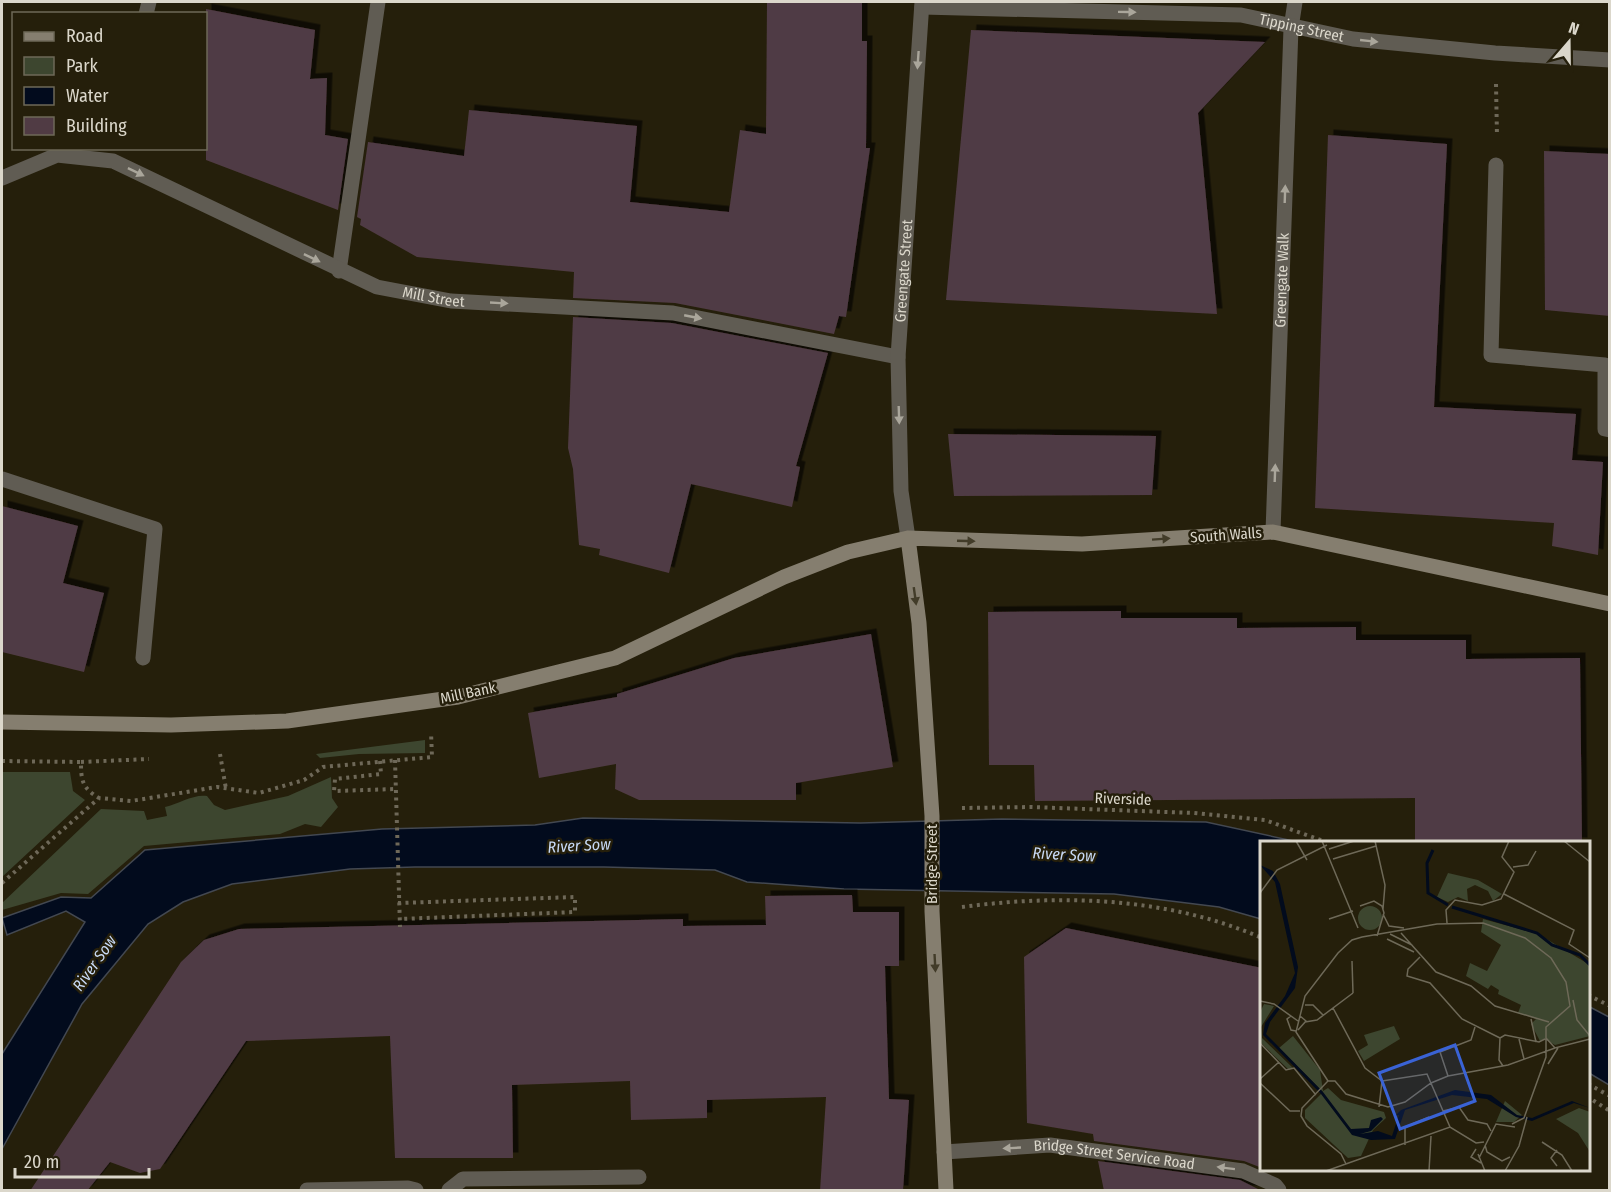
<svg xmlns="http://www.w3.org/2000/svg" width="1611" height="1192" viewBox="0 0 1611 1192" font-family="'Fira Sans Condensed',sans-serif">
  <defs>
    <filter id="shadow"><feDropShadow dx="5.5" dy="-5.5" stdDeviation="0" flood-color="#0009"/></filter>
  </defs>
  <rect width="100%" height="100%" fill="#251f0b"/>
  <!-- green -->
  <path fill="#3d462f" d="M425,740V753L359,754L320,758L316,754Z
    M2,772H70L73,791L85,800L2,877Z
    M331,777L332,798L338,807L321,827L305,824L280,834L144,846L88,894L61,893L2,910V903L101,809L144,811L147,820L167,816L165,807C179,804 193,794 207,796L214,805L225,810L288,796Z"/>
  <!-- water -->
  <path fill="#020b1d" stroke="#434851" stroke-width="1.5" d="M583,818L860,823L1002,819L1206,822L1298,842H1262L1261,919L1219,907L1114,894L844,889L747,882L715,870L604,867H415L350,869L232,884L183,902L148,924L82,1004L2,1149V1054L85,922L66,911L7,935L2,918L61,897L91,898L145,850L382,829L535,825Z
    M1588,1006L1609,1017V1085L1589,1073Z"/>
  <!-- building -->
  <path fill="#503b44" filter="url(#shadow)" d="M767,2H862V41H867L866,148H870L846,317L839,316L834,334L675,303L573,298L574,272L417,257L360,225L361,219L357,217L368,142L464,156L469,110L637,126L630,202L729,212L740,130L766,134Z
    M206,9L315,30L310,79L327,78L325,135L348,139L338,210L206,160Z
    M971,30L1265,42L1198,113L1217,314L946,300Z
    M1328,135L1447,144L1434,407L1576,414L1572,460L1603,462L1598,555L1552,546L1554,523L1315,508Z
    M1544,151L1610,154V316L1545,310Z
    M573,317L672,323L828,353L796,466L800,467L792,507L691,484L669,573L599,555L600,549L579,545L573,469L568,448Z
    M948,434L1156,436L1152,495L954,496Z
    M2,506L78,526L63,583L104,593L84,672L2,652Z
    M1121,611V618H1237V628L1356,627V640H1466V659L1580,658L1582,843L1415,840V798L1035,801L1034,765H989L988,612Z
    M871,634L893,767L796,783V800H639L615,789L616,764L539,778L528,713L617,697V694L734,658Z
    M852,895L853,912H899V966H885L889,1099L909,1100L903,1191H820L826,1097L707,1100V1118L631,1120L630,1081L512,1085L513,1158H395L390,1036L246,1041L160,1169L140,1173L110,1162L87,1191H30L181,962L204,940L239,929L683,919V926L766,925L765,896Z
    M1066,928L1262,968V1168L1244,1161L1094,1141L1093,1134L1027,1123L1024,957Z
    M1098,1161L1240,1180L1262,1191H1104Z"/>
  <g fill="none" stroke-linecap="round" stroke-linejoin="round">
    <!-- path -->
    <path stroke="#6e6858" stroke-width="4" stroke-dasharray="3 4.5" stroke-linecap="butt" d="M1496,84L1497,136
      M220,754L226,789
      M395,760L400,927
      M2,761L81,762C81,780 82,788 99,798
      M380,761L381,774L335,779L334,791L395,789
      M81,762L149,759
      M962,808L1031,807L1194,813L1265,820L1326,842
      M2,883L99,798L131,801L217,787L259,793L304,780L323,767L432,757L431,732
      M398,903L575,897V912L400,919
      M962,907C1062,894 1168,897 1262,938
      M1588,995L1610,1006
      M1588,1084L1610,1096
      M1588,1103L1591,1099L1610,1111"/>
    <!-- lane -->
    <path stroke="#605c53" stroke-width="15" d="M1291,28L1295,2
      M339,271L378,2
      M2,479L155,529L143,658"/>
    <!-- street -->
    <g stroke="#605c53" stroke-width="15">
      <path id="s1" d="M922,7L1241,15L1353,39L1495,53L1610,60"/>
      <path d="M146,14L149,2"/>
      <path d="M1496,165L1491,355L1605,365V429L1610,430"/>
      <path id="s2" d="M2,178L57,155L113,161L377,287L451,301L673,313L898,357"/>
      <path id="s3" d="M1273,532L1291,28"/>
      <path id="s4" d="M908,538L901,491L898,357L922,2"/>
      <path id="s5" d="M944,1152L1050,1145L1243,1171L1275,1185L1279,1190"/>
      <path d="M307,1190L408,1188L416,1190"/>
      <path d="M449,1190L463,1179L639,1177"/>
    </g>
    <!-- secondary -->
    <path stroke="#857e6f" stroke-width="15" d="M908,538L919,623L932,816V911L946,1190
      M2,722L171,725L287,721L458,697L615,658L784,577L848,552L908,538L1082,544L1273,532L1610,604"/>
  </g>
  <!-- one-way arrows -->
  <defs><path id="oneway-solid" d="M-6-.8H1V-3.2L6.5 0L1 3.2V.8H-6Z" transform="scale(1.5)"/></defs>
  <g fill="#aaa69b">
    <use href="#oneway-solid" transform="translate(1127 12) rotate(1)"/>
    <use href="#oneway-solid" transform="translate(1369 41) rotate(6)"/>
    <use href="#oneway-solid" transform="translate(918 60) rotate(94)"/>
    <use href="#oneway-solid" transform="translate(136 172) rotate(26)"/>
    <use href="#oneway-solid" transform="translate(1285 194) rotate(-88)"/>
    <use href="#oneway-solid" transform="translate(312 258) rotate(26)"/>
    <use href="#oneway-solid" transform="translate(499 303) rotate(3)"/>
    <use href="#oneway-solid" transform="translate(693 317) rotate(11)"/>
    <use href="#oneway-solid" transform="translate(899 415) rotate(88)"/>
    <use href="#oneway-solid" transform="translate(1275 473) rotate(-88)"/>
    <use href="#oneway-solid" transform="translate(1012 1148) rotate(177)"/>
    <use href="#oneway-solid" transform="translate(1226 1168) rotate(-173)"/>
  </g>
  <g fill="#423c29">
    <use href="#oneway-solid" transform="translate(1161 539) rotate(-4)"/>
    <use href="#oneway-solid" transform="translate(966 541) rotate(2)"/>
    <use href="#oneway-solid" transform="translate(915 596) rotate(82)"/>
    <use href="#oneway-solid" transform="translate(935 963) rotate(87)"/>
  </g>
  <g text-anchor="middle" stroke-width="5" stroke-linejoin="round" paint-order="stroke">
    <!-- street labels -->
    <g font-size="15" fill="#dbd7cb" stroke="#251f0b">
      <text dy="5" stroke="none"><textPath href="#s1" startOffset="381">Tipping Street</textPath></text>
      <text dy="5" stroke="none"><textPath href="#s4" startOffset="268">Greengate Street</textPath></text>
      <text dy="5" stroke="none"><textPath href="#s3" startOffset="252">Greengate Walk</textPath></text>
      <text dy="5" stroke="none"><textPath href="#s2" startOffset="466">Mill Street</textPath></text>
      <text transform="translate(1226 535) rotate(-4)" y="5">South Walls</text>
      <text transform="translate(468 693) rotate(-12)" y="5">Mill Bank</text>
      <text transform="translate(1123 799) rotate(2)" y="5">Riverside</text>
      <text transform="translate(932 864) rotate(-90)" y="5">Bridge Street</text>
      <text dy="5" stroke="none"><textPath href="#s5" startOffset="171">Bridge Street Service Road</textPath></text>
    </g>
    <!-- water labels -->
    <g font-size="16" font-style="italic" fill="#c8daf6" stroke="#251f0b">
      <text transform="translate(579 845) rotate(-3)" y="6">River Sow</text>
      <text transform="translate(1064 854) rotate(3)" y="6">River Sow</text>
      <text transform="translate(94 963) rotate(-55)" y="6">River Sow</text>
    </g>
  </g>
  <!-- overview -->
  <g transform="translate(1260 841)">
    <rect width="330" height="330" fill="#251f0b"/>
    <path d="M188,32L218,39L242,53L233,60L228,50L215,44L207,48L208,60L198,56L188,61L177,56ZM98 77a12 12 0 1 1 24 0a12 12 0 1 1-24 0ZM223,78L278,93L330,124V195L295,204L284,198L280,200L271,183L276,178L258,172L261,164L238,153L239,149L231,144L228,148L206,135L210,122L227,130L241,104L221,91ZM4,163L14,165L1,186L2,197L33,227L29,229L0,201V171ZM134,185L140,198L104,220L98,210L108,204L104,194ZM33,195L60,229L63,250L68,247L81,259L124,271L126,277L113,289L101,315L88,317L45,277V269L63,251L19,207ZM245,260L262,274L254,281H236ZM319,267L330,271V311L318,292L296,278Z" fill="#3d462f"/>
    <path d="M0,24L13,30L20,43L38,126L35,147L10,181L6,193L63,251L91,288L109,287L111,279L121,276L123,278L111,290L100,293L118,290L132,295L139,274L135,275L141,269L195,249L231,254L257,274L272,277L312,260L330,267L314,262L272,280L256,276L227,258L192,254L145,269L135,298L111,299L92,294L61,253L3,194L5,182L25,155L35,132L15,41Z" fill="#020b1d"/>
    <path fill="none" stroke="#020b1d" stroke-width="3" d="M173,9L167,22L168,52L188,64M192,66L277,92L292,104L320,114L330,124"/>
    <path fill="none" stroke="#6e6958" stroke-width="1.5" d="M36,0L47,19M62,0L98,87M115,0L125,44L123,68M304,0L330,21M69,8L94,0M73,18L116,5M253,26L268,24L276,10M0,52L17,29L67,4M244,53L314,89L309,103L330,117M100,65L114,60L122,65L124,72L117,95M123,73L129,85L144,87M69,78L93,70M187,82L186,69L195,59L222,64L241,58L254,31L242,16L249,0M141,92L176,131L211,145L235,165L289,181M130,93L152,104M127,98L154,111M160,116L148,128L147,135L170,142L202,178L240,197M92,120L93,152M313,159L317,179L330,195M0,160L14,163L38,180M45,164H53L63,174M73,167L105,227L122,240M31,175L27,178L31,189L36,190M271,178L276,201M45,181L57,179L93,152M38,189L46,180L40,175M240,197L245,194L279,201L285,198M240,197L239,219L243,225M286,197L295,207L330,198M259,198L264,218M0,202L26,229L34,227L56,254M288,223L298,207M188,235L180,211L211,199L215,186M0,238L19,221M68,240H75L86,253L128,266L145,261L171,242L188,235L248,224L295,207M122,240L167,233L190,286M0,242L30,270H40M119,266L122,240M183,270L199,266L208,279L227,283L231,290M282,301L302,314L312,330M145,304V286L169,276M225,304L227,311L242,320L250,316M216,308L211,316L221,322M297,309L291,317L297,325M218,313L225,330M219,317L236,283L255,286M86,323L81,313L47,285L41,275L42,267L68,240L36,191L45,155L78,112L92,99L102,96L177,83L223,82L265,97L291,117L306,141L310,165L286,186V216L264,277L252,283M66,330L190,286L216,302L224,301M169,330L171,295M245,330L259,305L267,276"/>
    <path fill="#3a63d6" fill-opacity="0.15" stroke="#3a63d6" stroke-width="3" d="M195,204L215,260L140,288L119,232Z"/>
    <rect width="330" height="330" fill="none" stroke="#dbd7cb" stroke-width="3"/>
  </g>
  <!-- border -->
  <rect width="1611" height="1192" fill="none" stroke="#dbd7cb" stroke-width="6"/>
  <!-- legend -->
  <rect x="12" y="12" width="195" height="138" fill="#251f0b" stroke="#6e6958" stroke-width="1.5"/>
  <rect x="24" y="32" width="30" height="9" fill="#857e6f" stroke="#6e6958" stroke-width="1.5"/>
  <text x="66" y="42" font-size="18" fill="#dbd7cb">Road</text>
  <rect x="24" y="57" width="30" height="18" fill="#3d462f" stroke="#6e6958" stroke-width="1.5"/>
  <text x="66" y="72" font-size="18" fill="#dbd7cb">Park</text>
  <rect x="24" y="87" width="30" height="18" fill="#020b1d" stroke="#6e6958" stroke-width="1.5"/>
  <text x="66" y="102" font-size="18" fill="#dbd7cb">Water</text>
  <rect x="24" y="117" width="30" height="18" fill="#503b44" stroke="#6e6958" stroke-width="1.5"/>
  <text x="66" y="132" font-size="18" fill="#dbd7cb">Building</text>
  <!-- north arrow -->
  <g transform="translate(1569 42) rotate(20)" stroke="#251f0b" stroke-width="4.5" paint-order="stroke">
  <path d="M0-4.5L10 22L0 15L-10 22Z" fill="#dbd7cb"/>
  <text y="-9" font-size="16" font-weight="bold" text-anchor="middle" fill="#dbd7cb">N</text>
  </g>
  <!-- scale -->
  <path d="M15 1168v9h134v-9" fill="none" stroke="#dbd7cb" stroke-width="3"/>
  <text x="24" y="1168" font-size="18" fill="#dbd7cb" stroke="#251f0b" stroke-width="4.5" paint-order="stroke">20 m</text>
</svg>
